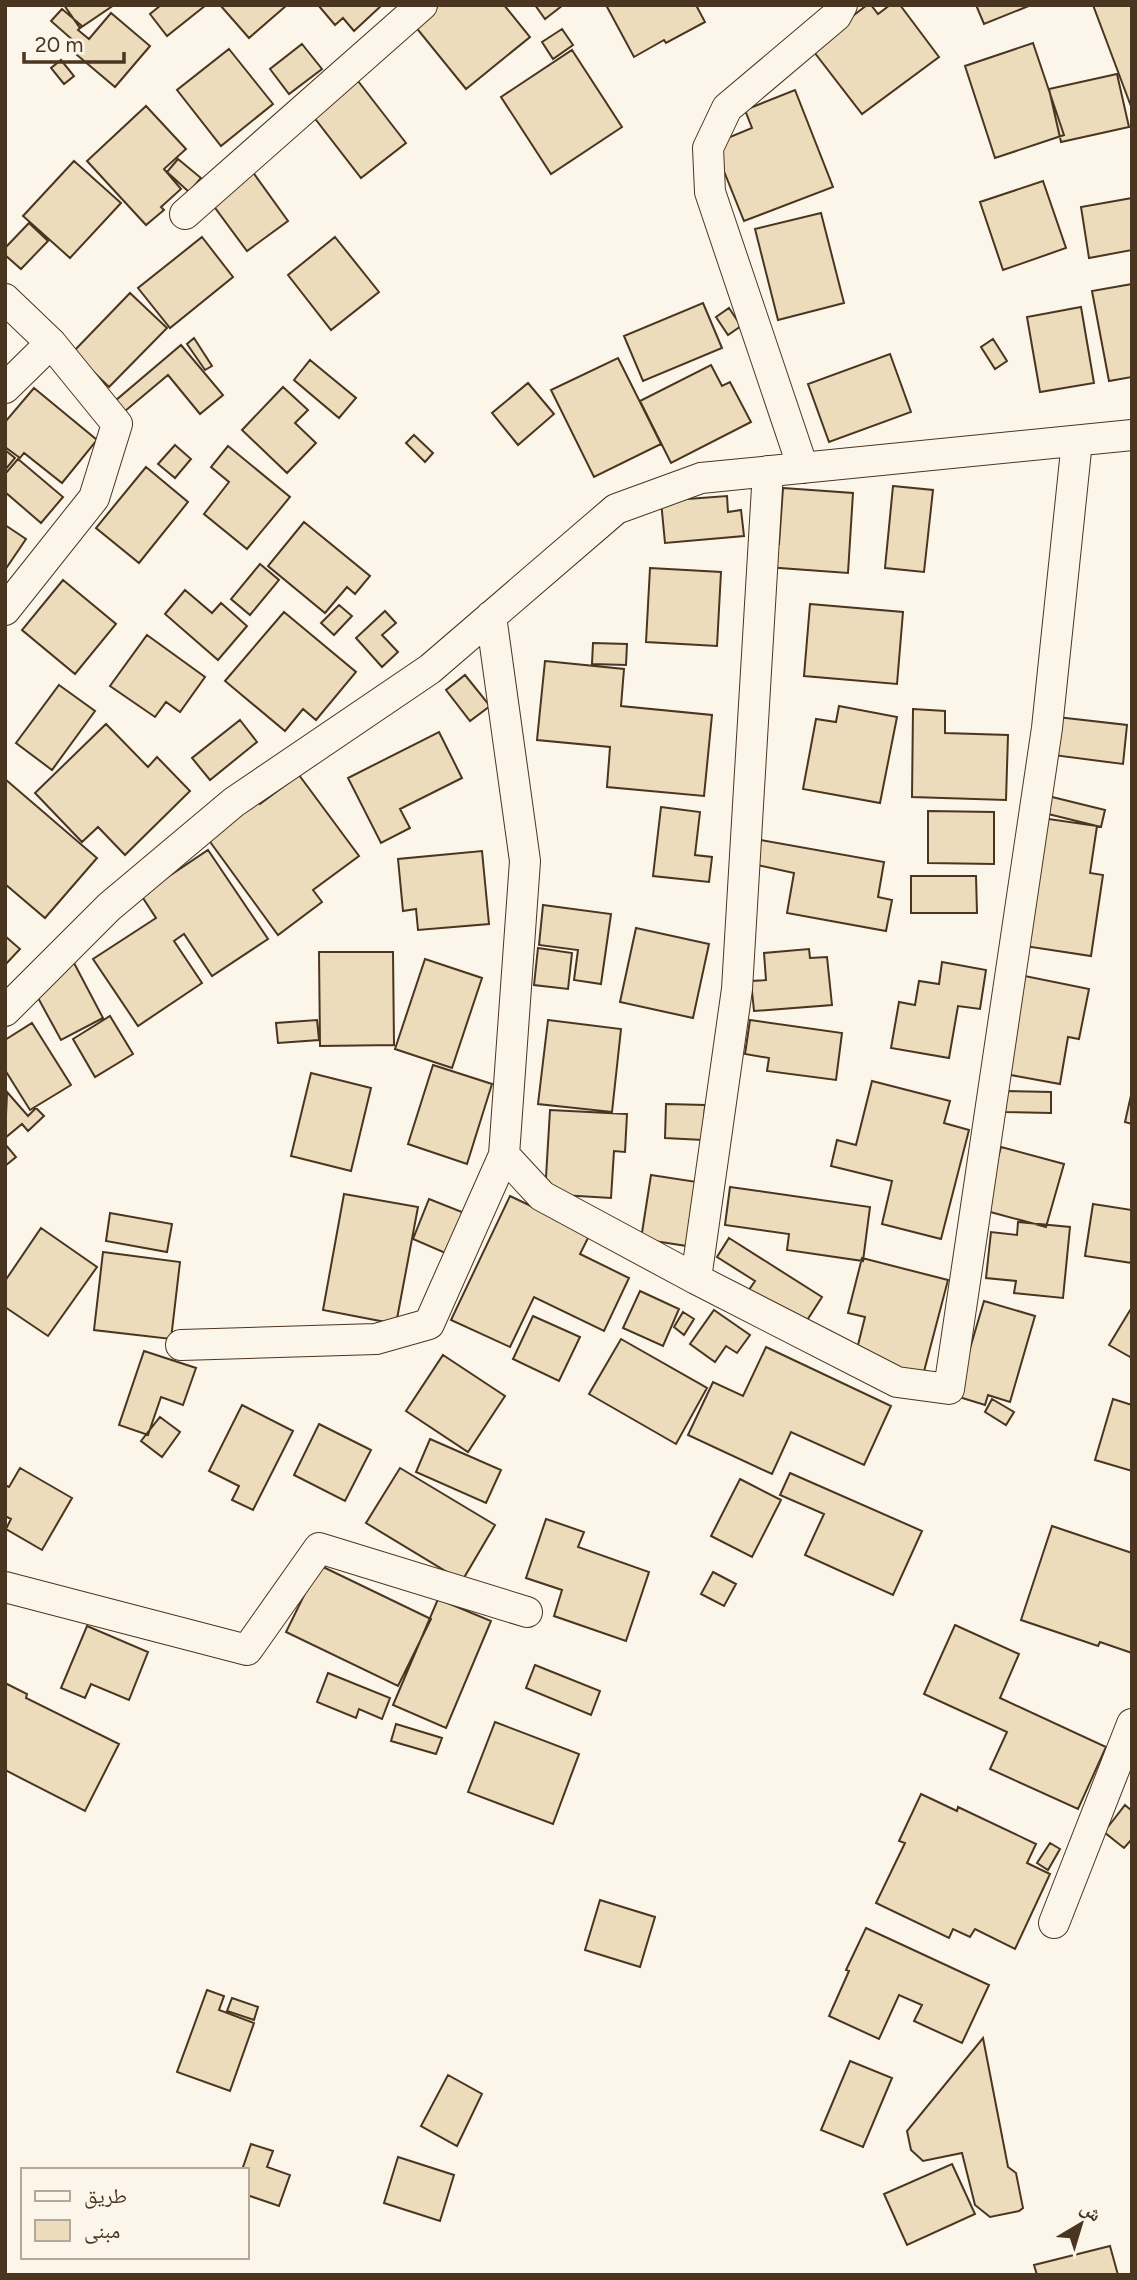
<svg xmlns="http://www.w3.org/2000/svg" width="1137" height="2280" viewBox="0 0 1137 2280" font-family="Figtree,'Noto Naskh Arabic',sans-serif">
  <rect width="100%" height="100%" fill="#fbf6e9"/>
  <!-- building -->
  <path fill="#ecdcbc" stroke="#4a3520" stroke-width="2" d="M64,5H114L80,28Z
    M161,5H206L167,36L150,14Z
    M220,5H287L249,38Z
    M318,5H382L354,31L343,18L335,25Z
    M439,5H504L530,37L466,89L414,25Z
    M535,5H563L545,19Z
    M606,5H696L705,22L666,43L664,40L634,57Z
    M867,5H871L878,14L890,5H900L939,57L862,114L811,48Z
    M976,5H1031L984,24Z
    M1093,5H1132V109Z
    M62,9L82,26L78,30L89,39L111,13L150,46L115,87L77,55L83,49L51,21Z
    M562,29L573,45L553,59L542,42Z
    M1033,43L1064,135L995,158L965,66Z
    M302,44L322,69L289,94L270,69Z
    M229,49L273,104L221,146L177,90Z
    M572,50L622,127L551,174L501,97Z
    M61,60L74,76L64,84L51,68Z
    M1117,74L1129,127L1061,142L1049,89Z
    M358,81L406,143L361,178L313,116Z
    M795,90L833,187L744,221L713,144L752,128L745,110Z
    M146,106L186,149L164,169L181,189L161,207L164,210L146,225L87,161Z
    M178,159L201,178L189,192L167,172Z
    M74,161L121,203L70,258L23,216Z
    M252,171L288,221L247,251L210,201Z
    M1043,181L1066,248L1003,270L980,202Z
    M1132,198V250L1089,258L1081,207Z
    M821,213L844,303L778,320L755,229Z
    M29,223L48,241L21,269L5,255V248Z
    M202,237L233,277L170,328L138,288Z
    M335,237L379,292L331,330L288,275Z
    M1132,284V377L1109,381L1092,291Z
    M130,293L167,328L109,387L73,352Z
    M703,303L722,348L643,381L624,336Z
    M1081,307L1094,383L1040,392L1027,317Z
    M729,308L741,326L728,335L716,317Z
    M194,338L212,366L205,370L187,344Z
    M993,339L1007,361L995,369L981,347Z
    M181,345L223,395L200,414L168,375L118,417L115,401Z
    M890,354L911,412L829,442L808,384Z
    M618,358L661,444L594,477L551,390Z
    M310,360L356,398L339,418L294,380Z
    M711,365L722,386L730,382L751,422L671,463L640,401Z
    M528,383L554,414L518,445L492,413Z
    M283,387L308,410L295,423L316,443L287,473L242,430Z
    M34,388L97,440L62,483L24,453L20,458L5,447V422Z
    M414,435L433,453L425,462L406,443Z
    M175,445L191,459L175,478L158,464Z
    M228,446L290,497L247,549L204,514L229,482L211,467Z
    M5,450L15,458L5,470Z
    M18,459L63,497L41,523L5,492V474Z
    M146,467L188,502L139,563L96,528Z
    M893,486L933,490L924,572L885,568Z
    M783,488L853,493L848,573L766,567L768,544H779Z
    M727,496L728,512L741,510L744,536L665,543L661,501Z
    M304,522L370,576L355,594L347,587L325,613L268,566Z
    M5,525L26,539L5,570Z
    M260,564L279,580L250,615L231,599Z
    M650,568L721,572L717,646L646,642Z
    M63,580L116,624L75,674L22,630Z
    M185,590L212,613L221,603L247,626L218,660L165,614Z
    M810,604L903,612L897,684L804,676Z
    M339,605L352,616L334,635L321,623Z
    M385,611L396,623L382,635L398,652L382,667L356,638Z
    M284,612L356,672L316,720L303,709L285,731L225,681Z
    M147,635L205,677L180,712L166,702L155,717L110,686Z
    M593,643L627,644L626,665L592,664Z
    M545,661L624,669L621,706L712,715L704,796L607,787L610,747L537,740Z
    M465,675L490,706L470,721L446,690Z
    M59,685L95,711L52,770L16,743Z
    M839,706L897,717L880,803L803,789L816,719L836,722Z
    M913,709L945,711V733L1008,735L1006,800L912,797Z
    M1057,717L1127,725L1123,764L1053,755Z
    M240,720L257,742L210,780L192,758Z
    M106,724L148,767L157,757L190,791L125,855L98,827L82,842L35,793Z
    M439,732L462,778L400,809L410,828L381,843L348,778Z
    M299,775L359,856L313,890L322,902L278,935L208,839L258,802L260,804Z
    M5,779L97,858L45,918L5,884Z
    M1044,795L1105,810L1101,827L1040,812Z
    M661,807L700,812L695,855L712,857L709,882L653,876Z
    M928,811L994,812V864L928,863Z
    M1035,817L1097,826L1090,873L1103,875L1091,956L1018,945Z
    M761,840L884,862L878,897L892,900L886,931L787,913L794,873L757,865Z
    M208,850L268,939L212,976L184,934L174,941L202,983L138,1026L93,959L156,918L141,895Z
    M482,851L489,924L418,930L416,909L403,911L398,859Z
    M911,876H976L977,913H911Z
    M543,905L611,914L601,984L574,980L578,950L539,945Z
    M636,928L709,944L693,1018L620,1002Z
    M5,936L20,949L5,965Z
    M538,948L572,953L568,989L534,985Z
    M809,949L810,958L827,957L832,1005L754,1011L751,981L766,980L764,953Z
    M319,952H393L394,1045L320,1046Z
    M425,959L482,978L452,1068L395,1049Z
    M942,962L986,970L980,1009L958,1006L949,1058L891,1048L899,1002L915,1005L919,981L939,984Z
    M74,963L103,1018L61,1040L31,985Z
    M1015,974L1089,989L1079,1039L1068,1037L1060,1084L1005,1074Z
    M110,1016L133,1054L95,1077L73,1039Z
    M317,1020L319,1040L278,1043L276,1023Z
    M548,1020L621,1029L612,1112L538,1104Z
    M750,1020L842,1033L836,1080L767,1071L769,1058L745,1054Z
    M32,1023L71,1085L30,1110L5,1070V1040Z
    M433,1065L492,1084L467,1164L408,1144Z
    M311,1073L371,1088L351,1171L291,1156Z
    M872,1081L950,1101L944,1123L969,1130L941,1239L882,1224L892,1181L831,1166L837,1140L856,1145Z
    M1005,1091L1051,1092V1113L1005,1112Z
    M1132,1091V1124L1125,1122Z
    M7,1092L28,1116L36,1108L44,1116L28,1131L22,1124L5,1138Z
    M666,1104L705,1105L703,1140L665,1138Z
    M550,1110L627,1114L625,1152L614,1151L611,1198L545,1194Z
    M5,1144L16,1157L5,1166Z
    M1001,1147L1064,1164L1046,1227L983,1210Z
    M651,1175L697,1182L687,1246L641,1239Z
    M730,1187L870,1207L863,1261L787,1250L789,1234L725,1225Z
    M344,1194L418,1207L396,1324L323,1310Z
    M510,1196L590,1234L580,1254L629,1278L604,1331L534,1297L510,1347L451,1320Z
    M429,1199L467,1214L450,1255L413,1239Z
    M1093,1204L1132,1210V1263L1085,1256Z
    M110,1213L172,1224L167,1252L106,1241Z
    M1018,1222L1070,1227L1063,1298L1014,1293L1016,1281L986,1278L991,1232L1017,1235Z
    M41,1228L97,1267L48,1336L5,1307V1281Z
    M729,1238L822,1297L795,1339L740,1303L755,1281L717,1257Z
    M103,1252L180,1262L171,1339L94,1330Z
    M862,1258L948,1280L922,1379L854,1361L865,1317L848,1313Z
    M640,1291L679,1309L663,1346L623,1328Z
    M984,1301L1035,1316L1010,1402L988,1395L985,1405L956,1396Z
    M1132,1307V1358L1109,1345Z
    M714,1310L750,1335L737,1353L726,1346L715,1362L690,1344Z
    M683,1312L694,1319L684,1335L674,1327Z
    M533,1316L580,1337L559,1381L513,1359Z
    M621,1339L707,1388L676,1444L589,1394Z
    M766,1347L891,1406L864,1465L791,1432L772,1474L688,1435L713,1382L743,1396Z
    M144,1351L196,1368L183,1405L161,1397L148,1435L119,1425Z
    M443,1355L505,1396L468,1452L406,1411Z
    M992,1399L1014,1412L1006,1425L985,1412Z
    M1113,1399L1132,1405V1471L1095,1460Z
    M242,1405L293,1431L253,1510L232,1500L239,1486L209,1471Z
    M160,1417L180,1432L162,1457L141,1441Z
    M319,1424L371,1450L345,1501L294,1475Z
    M430,1439L501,1470L486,1503L416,1472Z
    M20,1468L72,1498L42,1550L6,1529L11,1519L5,1516V1485L9,1487Z
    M400,1468L495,1525L462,1581L366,1523Z
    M790,1473L922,1531L893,1595L805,1555L824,1514L780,1495Z
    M740,1479L781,1500L752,1557L711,1536Z
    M546,1519L584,1532L578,1547L649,1572L626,1641L554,1616L562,1590L526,1578Z
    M1052,1526L1132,1553V1653L1100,1642L1098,1646L1021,1620Z
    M319,1565L431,1619L398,1686L286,1632Z
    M713,1572L736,1584L724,1606L701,1594Z
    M438,1599L491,1621L446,1728L393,1705Z
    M955,1625L1019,1654L1000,1698L1106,1747L1078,1809L990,1769L1007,1732L924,1694Z
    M87,1626L148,1652L129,1700L91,1684L85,1698L61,1688Z
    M535,1665L600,1691L591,1715L526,1688Z
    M328,1673L390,1698L382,1719L359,1709L356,1718L317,1702Z
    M5,1683L27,1694L26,1698L119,1744L85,1811L5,1770Z
    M495,1722L579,1754L553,1824L468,1792Z
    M396,1724L442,1738L436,1754L391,1741Z
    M921,1794L957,1811L958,1807L1036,1844L1027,1863L1050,1874L1015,1949L975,1929L970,1937L953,1929L949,1938L876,1903L905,1843L899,1841Z
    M1125,1805L1132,1811V1839L1124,1848L1104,1832Z
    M1050,1843L1060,1849L1048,1870L1037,1863Z
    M600,1900L655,1917L640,1967L585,1950Z
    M866,1928L989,1985L962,2043L914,2021L922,2005L899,1995L879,2039L829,2016L849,1971L846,1970Z
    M207,1990L224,1996L219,2010L254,2023L230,2091L177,2072Z
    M232,1998L258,2007L254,2020L227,2011Z
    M983,2038L1008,2167L1016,2173L1023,2208L1019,2211L990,2217L975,2205L962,2153L923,2161L911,2150L907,2131Z
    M850,2061L892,2078L863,2147L821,2130Z
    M448,2075L482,2094L457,2146L421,2126Z
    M251,2144L273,2151L267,2167L290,2175L279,2206L247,2195V2170H242Z
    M398,2157L454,2175L440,2221L384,2203Z
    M952,2164L975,2214L907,2245L884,2194Z
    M1110,2246L1118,2275H1037L1034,2265Z"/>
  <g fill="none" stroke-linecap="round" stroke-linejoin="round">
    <!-- minor casing -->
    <g stroke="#4a3520" stroke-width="32">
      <path id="minor" d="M185,214L422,5
        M5,299L51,343L117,424L94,498L5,610
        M5,388L51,343
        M803,468L710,192L708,148L727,108L836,16L842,5
        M5,1011L109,907L234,802L430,669L616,509L701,478L1132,435
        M504,1155L542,1196L696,1279L737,989L768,471
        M696,1279L897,1382L949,1389L1047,728L1077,441
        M181,1345L376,1339L429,1324L504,1155L525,861L491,616
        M5,1587L247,1650L319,1548L527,1612
        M1054,1923L1132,1724"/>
    </g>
    <!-- minor -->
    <use href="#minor" stroke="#fbf6e9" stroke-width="30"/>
  </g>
  <!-- border -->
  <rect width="1137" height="2280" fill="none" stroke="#4a3520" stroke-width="14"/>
  <!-- legend -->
  <rect x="21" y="2168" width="228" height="91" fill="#fbf6e9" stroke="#b4a999" stroke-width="2"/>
  <rect x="35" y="2191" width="35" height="10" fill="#fbf6e9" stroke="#b4a999" stroke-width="2"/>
  <text x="84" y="2203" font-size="21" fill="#4a3520">طريق</text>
  <rect x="35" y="2220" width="35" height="21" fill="#ecdcbc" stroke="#b4a999" stroke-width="2"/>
  <text x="84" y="2238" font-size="21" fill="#4a3520">مبنى</text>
  <!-- north arrow -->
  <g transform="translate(1081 2224) rotate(38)" stroke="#fbf6e9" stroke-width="5" paint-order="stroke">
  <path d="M0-5L12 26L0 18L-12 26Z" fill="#4a3520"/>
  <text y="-10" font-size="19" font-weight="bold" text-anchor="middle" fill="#4a3520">ش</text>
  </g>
  <!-- scale -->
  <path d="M24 52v10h100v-10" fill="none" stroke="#4a3520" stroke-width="3.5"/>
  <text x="35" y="52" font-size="21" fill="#4a3520" stroke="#fbf6e9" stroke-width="5" paint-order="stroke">20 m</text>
</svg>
